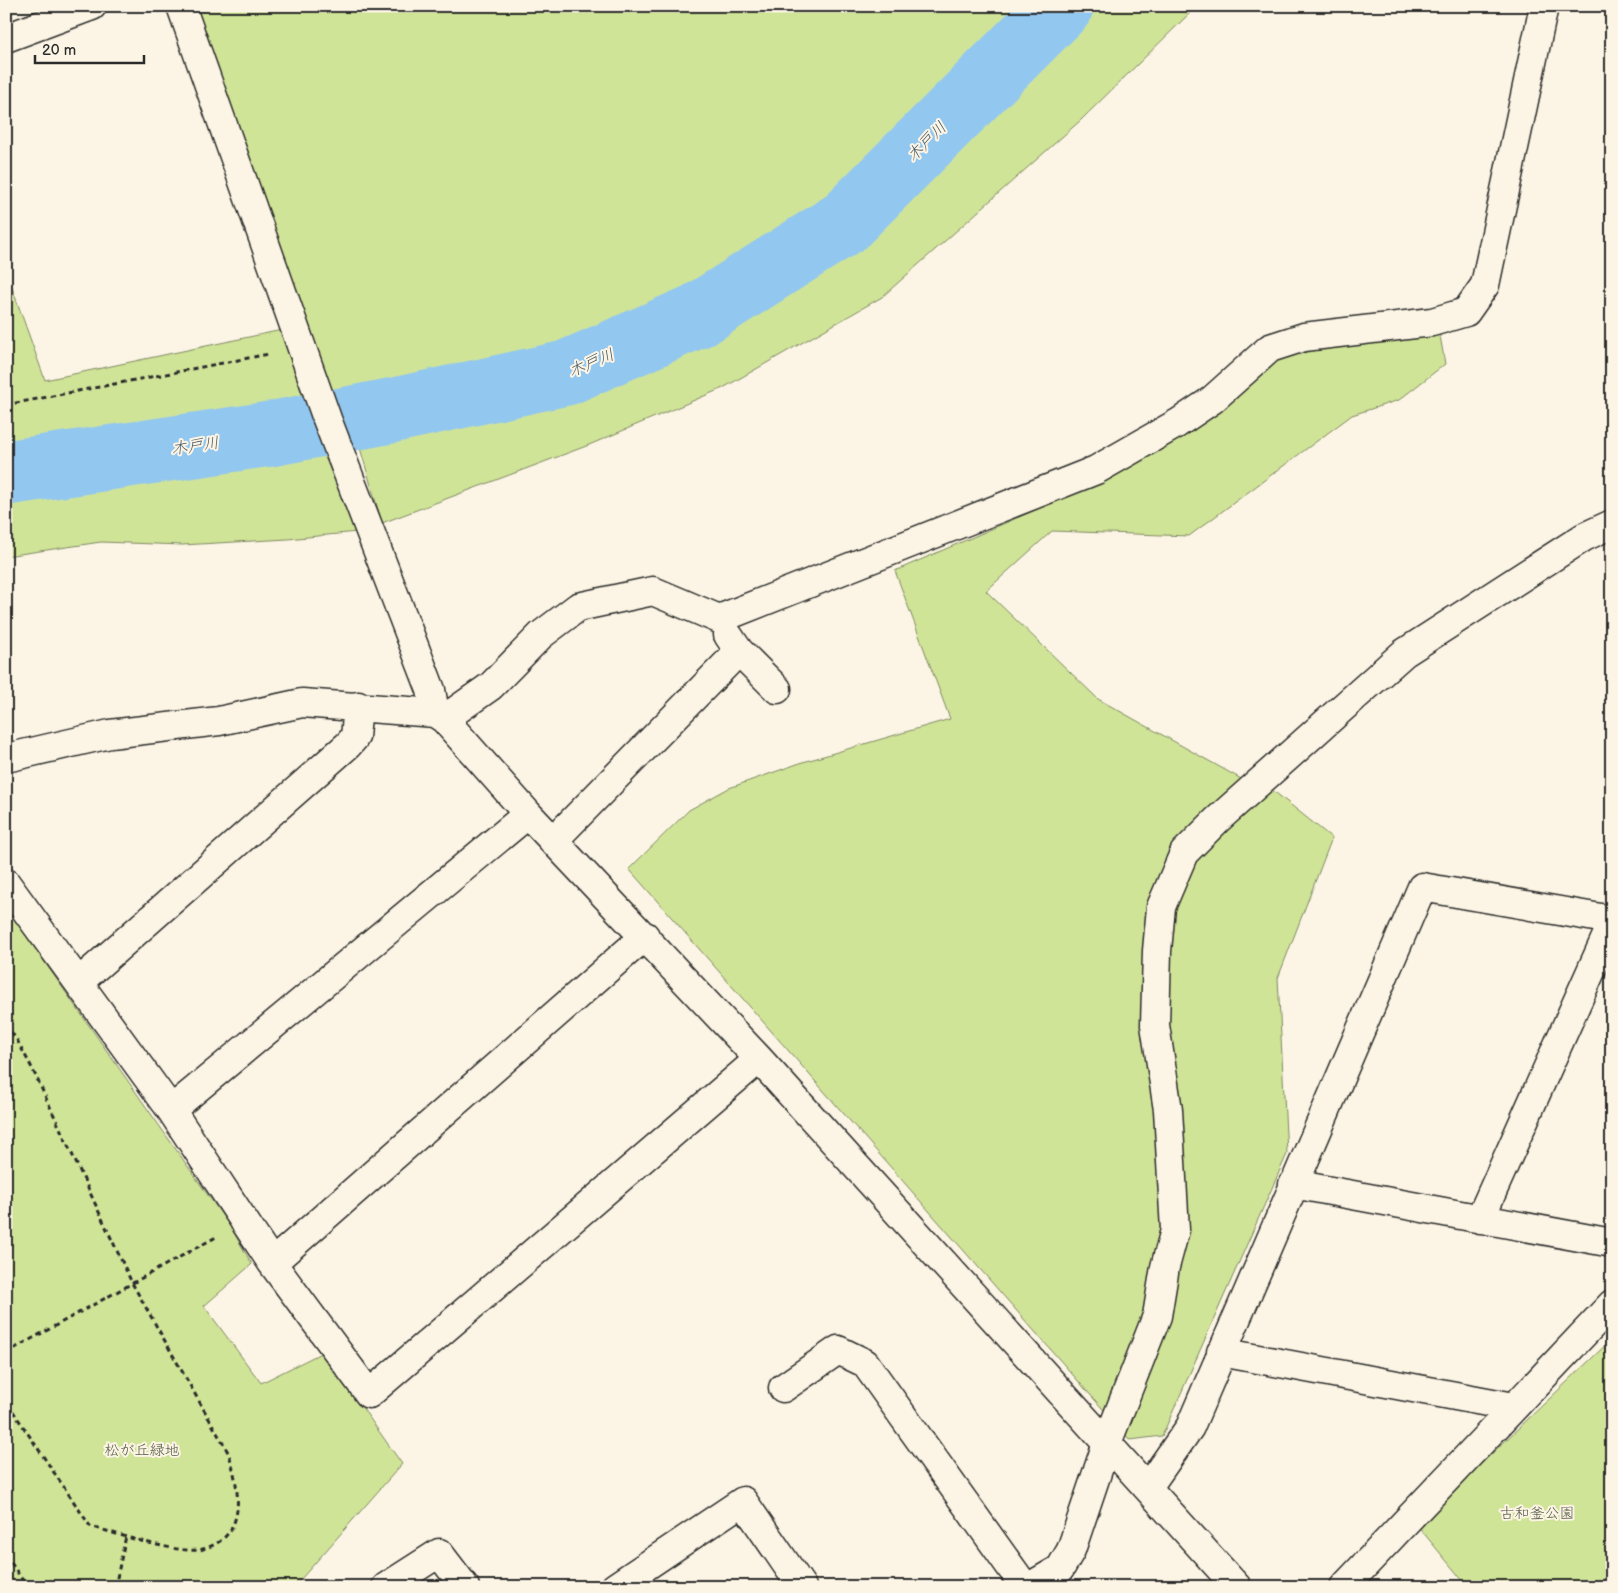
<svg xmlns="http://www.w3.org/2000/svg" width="1618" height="1593" viewBox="0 0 1618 1593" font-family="'Balsamiq Sans','Klee One',sans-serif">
  <rect width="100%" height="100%" fill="#fcf5e5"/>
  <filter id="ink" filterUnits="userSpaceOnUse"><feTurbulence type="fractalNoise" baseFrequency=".02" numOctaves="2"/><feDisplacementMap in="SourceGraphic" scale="10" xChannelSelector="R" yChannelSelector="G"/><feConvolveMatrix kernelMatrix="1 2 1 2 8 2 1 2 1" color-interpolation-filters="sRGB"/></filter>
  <g filter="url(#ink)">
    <!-- green -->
    <path fill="#d0e498" stroke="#7e8862" d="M191,6H1041L1004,48L847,198L719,287L577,350L336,407Z
      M1077,6H1197L1081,120L882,297L723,388L589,445L382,523L358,441L538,402L689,345L804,271L909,198L1015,68Z
      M6,271L45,380L282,330L303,397L6,452Z
      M1439,330L1445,364L1399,400L1352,415L1189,536L1052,531L986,591L1098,699L1243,780L1271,789L1332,838L1278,978L1287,1154L1162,1436L1130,1440L629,869L689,810L729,788L803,762L950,719L895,571L1104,480L1276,353Z
      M319,443L357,532L288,539L182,545L101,542L6,556V492L215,464Z
      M6,907L231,1228L252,1264L204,1306L261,1383L323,1352L402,1464L294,1587H18L6,1570Z
      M1612,1339V1587H1468L1417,1525Z"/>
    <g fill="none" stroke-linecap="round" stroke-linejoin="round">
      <!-- river -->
      <path stroke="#92c7f0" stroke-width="65" d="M6,473L270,434L395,410L566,373L699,315L844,223L1061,6"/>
      <!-- minor casing -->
      <g stroke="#2b2b2b" stroke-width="31">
        <path id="minor" d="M181,6L327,419L431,690L435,713
          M6,38L92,6
          M728,635L739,651L777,689
          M444,719L491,686L541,635L578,607L653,591L719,619L1096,470L1178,423L1212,400L1270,348L1304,337L1432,322L1466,312L1485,285L1544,6
          M6,758L110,734L219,721L302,703L435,713L444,719L528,814L759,1059L1237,1587
          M553,841L739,651
          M6,883L171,1110L272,1263L369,1394L759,1059
          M79,982L348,745L355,737L358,706
          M171,1110L528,814
          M1293,1184L1612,1243
          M1480,1219L1612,924
          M272,1263L645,936
          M1221,1352L1514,1407
          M783,1388L838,1350L865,1363L1025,1587
          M1148,1487L1190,1427L1422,887L1612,920
          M386,1587L439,1553L465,1587
          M615,1587L743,1501L802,1587
          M1029,1587L1060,1569L1071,1550L1107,1443L1157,1316L1165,1267L1175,1230L1168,1110L1155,1025L1157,951L1161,907L1184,853L1217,820L1404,653L1584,537L1612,524
          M1344,1587L1612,1304"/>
      </g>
      <!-- path -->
      <path stroke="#2b2b2b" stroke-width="3" stroke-dasharray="5 4" stroke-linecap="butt" d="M6,405L269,354
        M6,1025L17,1040L32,1068L132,1283L229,1454C239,1489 249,1536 203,1549C183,1556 114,1533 90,1526L6,1401
        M6,1353L216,1237
        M6,1555L27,1587
        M115,1587L126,1536"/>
      <!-- minor -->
      <use href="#minor" stroke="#fcf5e5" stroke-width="28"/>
    </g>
  </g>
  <g text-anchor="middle" stroke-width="4" stroke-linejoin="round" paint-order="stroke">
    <!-- park labels -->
    <g font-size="15" fill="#545946" stroke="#fcf5e5">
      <text x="142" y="1455">松が丘緑地</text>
      <text x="1537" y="1518">古和釜公園</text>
    </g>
    <!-- water labels -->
    <g font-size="16" font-style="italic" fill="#4a5a66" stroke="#fcf5e5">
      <text transform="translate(926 141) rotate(-45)" y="6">木戸川</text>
      <text transform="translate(591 362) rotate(-23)" y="6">木戸川</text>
      <text transform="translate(195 445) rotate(-8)" y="6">木戸川</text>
    </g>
  </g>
  <!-- margin -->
  <rect width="1618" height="1593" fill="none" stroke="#fcf5e5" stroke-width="25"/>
  <rect x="12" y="12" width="1593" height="1568" fill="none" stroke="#2b2b2b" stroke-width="2" filter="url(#ink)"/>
  <!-- scale -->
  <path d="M35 55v8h109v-8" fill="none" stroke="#2b2b2b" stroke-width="2.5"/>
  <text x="42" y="55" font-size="15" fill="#2b2b2b" stroke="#fcf5e5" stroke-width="4" paint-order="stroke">20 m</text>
</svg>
